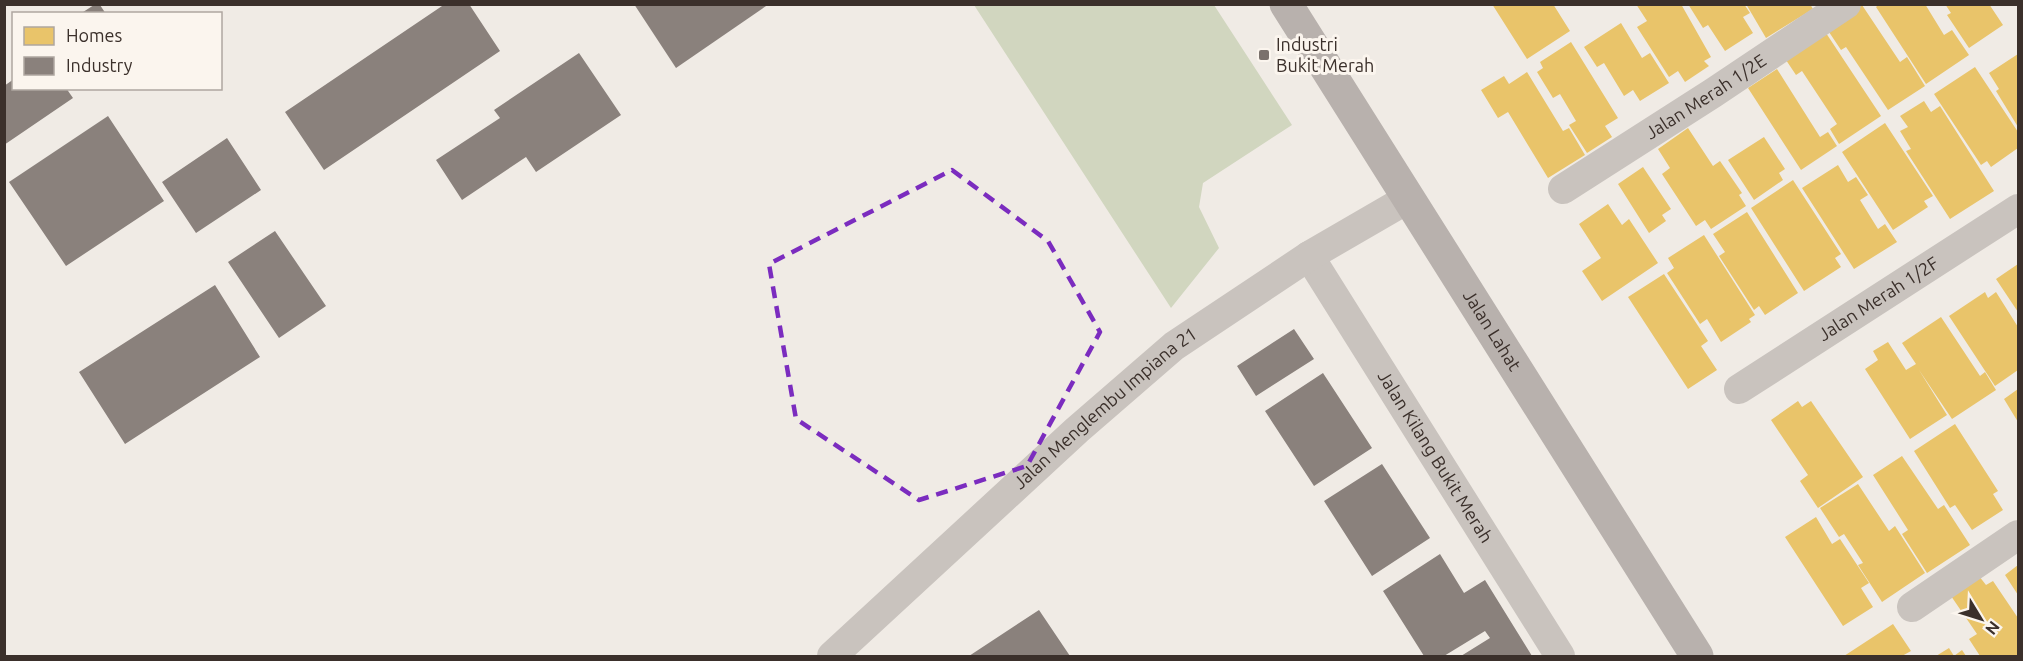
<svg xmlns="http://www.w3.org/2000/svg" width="2023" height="661" viewBox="0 0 2023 661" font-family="Ubuntu,sans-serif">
  <rect width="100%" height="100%" fill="#f0ebe5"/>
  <!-- green -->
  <path fill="#d1d6bf" d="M974,5H1214L1292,125L1203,183L1199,207L1219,248L1171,308Z"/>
  <!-- homes -->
  <path fill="#e9c46a" d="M1492,4H1553L1570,31L1527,59Z
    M1636,4H1681L1711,57L1704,61L1709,66L1685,82L1678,71L1669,77L1637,27L1647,21Z
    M1688,4H1744L1750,13L1743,17L1753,33L1725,51L1708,25L1703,28Z
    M1746,4H1810L1813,9L1766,38Z
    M1879,4H1925L1944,35L1952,30L1969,55L1926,84L1876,7Z
    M1945,4H1989L2003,25L1969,48L1947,15L1951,13Z
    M1862,5L1900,62L1907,57L1925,86L1888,110L1846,47L1841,50L1827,29Z
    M1621,23L1642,58L1650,53L1669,83L1640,101L1633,90L1624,96L1604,63L1597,67L1584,47Z
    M1824,30L1881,116L1839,144L1830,129L1837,124L1802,71L1796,75L1784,57Z
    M1571,42L1618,118L1605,126L1612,137L1587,153L1569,125L1576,121L1560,94L1553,98L1537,72L1543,68L1540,62Z
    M2018,54V127L1996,91L1999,89L1989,73Z
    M1975,67L2018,132V140L2017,141L2018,148L1991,167L1987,161L1981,165L1934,94Z
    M1777,69L1820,137L1828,132L1837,146L1801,170L1748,88Z
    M1527,72L1563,131L1569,128L1585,155L1548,178L1508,112L1498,118L1481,90L1504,76L1509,84Z
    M1924,101L1931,112L1940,106L1994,191L1950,219L1906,151L1911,149L1900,131L1908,127L1900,116Z
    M1885,123L1933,196L1924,201L1928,207L1893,230L1842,152Z
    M1688,128L1713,166L1720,161L1742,193L1739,195L1746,206L1711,229L1705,220L1696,226L1662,174L1670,168L1658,149Z
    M1764,137L1785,169L1779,173L1783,180L1754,200L1728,160Z
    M1838,165L1848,182L1856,177L1868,195L1860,200L1878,229L1885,224L1897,242L1854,269L1802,188Z
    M1643,167L1671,209L1662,215L1666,221L1649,233L1618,184Z
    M1793,180L1841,254L1835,258L1841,267L1804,291L1751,208Z
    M1608,204L1622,225L1629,219L1658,263L1602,301L1582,271L1601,258L1579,224Z
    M1747,212L1798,293L1765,315L1759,306L1754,310L1719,256L1725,252L1713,234Z
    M1704,235L1755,315L1749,319L1751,322L1721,342L1707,319L1700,324L1667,273L1674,268L1668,258Z
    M2018,264V312L1996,279Z
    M1664,274L1708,341L1701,346L1717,370L1688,389L1628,297Z
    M1985,292L1988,298L1996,292L2018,327V370L1995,386L1949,316Z
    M1941,317L1980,376L1985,372L1996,390L1952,419L1919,370L1947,415L1910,439L1865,369L1878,360L1873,351L1888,342L1906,370L1916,364L1902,343Z
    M2018,389V422L2004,399Z
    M1798,401L1802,407L1811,401L1863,477L1818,508L1800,481L1808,475L1771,420Z
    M1955,424L1998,491L1993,494L2003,510L1972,530L1955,505L1950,508L1914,451Z
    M1902,456L1938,509L1944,505L1970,545L1927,573L1902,534L1908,530L1873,475Z
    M1858,484L1889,531L1895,526L1925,573L1882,602L1858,565L1863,563L1844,534L1839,537L1820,508Z
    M1816,517L1832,544L1840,539L1869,583L1861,588L1873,607L1843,626L1785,537Z
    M2018,565V595L2005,575Z
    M1979,576L1986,585L1993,581L2018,618V656H1980L1969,639L1977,634L1951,596Z
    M1893,624L1911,651L1902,656H1844Z
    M1949,648L1954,656L1962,650L1966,656H1936Z"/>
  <!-- industry -->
  <path fill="#8a817c" d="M445,4H469L500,51L324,170L285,112Z
    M634,4H769L676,68Z
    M94,5H100L106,14H80Z
    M579,53L621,115L536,172L526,157L462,200L436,160L500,118L494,110Z
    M14,79V88H66L73,98L4,145V86Z
    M108,116L164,201L66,266L9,182Z
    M227,138L261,190L196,233L162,182Z
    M275,231L326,306L279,338L228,262Z
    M215,285L260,357L125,444L79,372Z
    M1294,329L1314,359L1256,396L1237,366Z
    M1323,373L1372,448L1314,486L1265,411Z
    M1382,464L1430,538L1372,576L1324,501Z
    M1440,554L1464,593L1485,580L1532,656H1461L1490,638L1485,631L1444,656H1424L1383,591Z
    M1039,610L1070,656H969Z"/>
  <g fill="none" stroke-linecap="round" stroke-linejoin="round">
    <!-- minor -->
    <g stroke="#c9c3be" stroke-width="30">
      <path id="s1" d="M1563,189L1713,93L1846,4"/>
      <path id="s2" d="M1309,256L1560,656"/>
      <path id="s3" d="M1739,389L2018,209"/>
      <path d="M1912,607L2018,535"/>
      <path id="s4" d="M832,656L1077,430L1174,346L1309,256L1409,198"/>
    </g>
    <!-- primary -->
    <path stroke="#b8b1ad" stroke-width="33" id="s5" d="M1286,4L1697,656"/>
  </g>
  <!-- marked area -->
  <path fill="none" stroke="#7b2cbf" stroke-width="4.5" stroke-dasharray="12 8" stroke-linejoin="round" d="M952,170L1048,241L1100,332L1027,466L919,500L796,419L769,264Z"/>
  <!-- markers -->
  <rect fill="#7a716c" stroke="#fbf5ee" stroke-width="2" x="1258" y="49" width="12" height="12" rx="3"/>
  <g text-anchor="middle" stroke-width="6" stroke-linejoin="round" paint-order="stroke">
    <!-- poi labels -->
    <g font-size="18" fill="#3b302b" stroke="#fbf5ee" text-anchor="start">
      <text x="1276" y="51">Industri<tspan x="1276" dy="21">Bukit Merah</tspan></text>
    </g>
    <!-- street labels -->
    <g font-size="18" fill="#3b302b" stroke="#fbf5ee">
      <text dy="6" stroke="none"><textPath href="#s1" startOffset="170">Jalan Merah 1/2E</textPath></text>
      <text dy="6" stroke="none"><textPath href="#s3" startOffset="166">Jalan Merah 1/2F</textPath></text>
      <text dy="6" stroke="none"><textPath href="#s5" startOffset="386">Jalan Lahat</textPath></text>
      <text dy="6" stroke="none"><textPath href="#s4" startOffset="369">Jalan Menglembu Impiana 21</textPath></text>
      <text dy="6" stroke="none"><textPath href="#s2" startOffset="237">Jalan Kilang Bukit Merah</textPath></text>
    </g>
  </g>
  <!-- border -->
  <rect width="2023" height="661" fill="none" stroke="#3b302b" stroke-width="12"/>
  <!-- legend -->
  <rect x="12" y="12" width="210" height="78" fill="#fbf5ee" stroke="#aea6a0" stroke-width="1.5"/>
  <rect x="24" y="27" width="30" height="18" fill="#e9c46a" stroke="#aea6a0" stroke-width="1.5"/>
  <text x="66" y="42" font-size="18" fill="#3b302b">Homes</text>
  <rect x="24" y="57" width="30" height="18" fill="#8a817c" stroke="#aea6a0" stroke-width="1.5"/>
  <text x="66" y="72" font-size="18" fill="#3b302b">Industry</text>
  <!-- north arrow -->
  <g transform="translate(1981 619) rotate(128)" stroke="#fbf5ee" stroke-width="4.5" paint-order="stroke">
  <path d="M0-4.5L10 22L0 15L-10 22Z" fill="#3b302b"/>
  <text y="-9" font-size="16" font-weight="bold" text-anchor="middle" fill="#3b302b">N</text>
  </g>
</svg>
